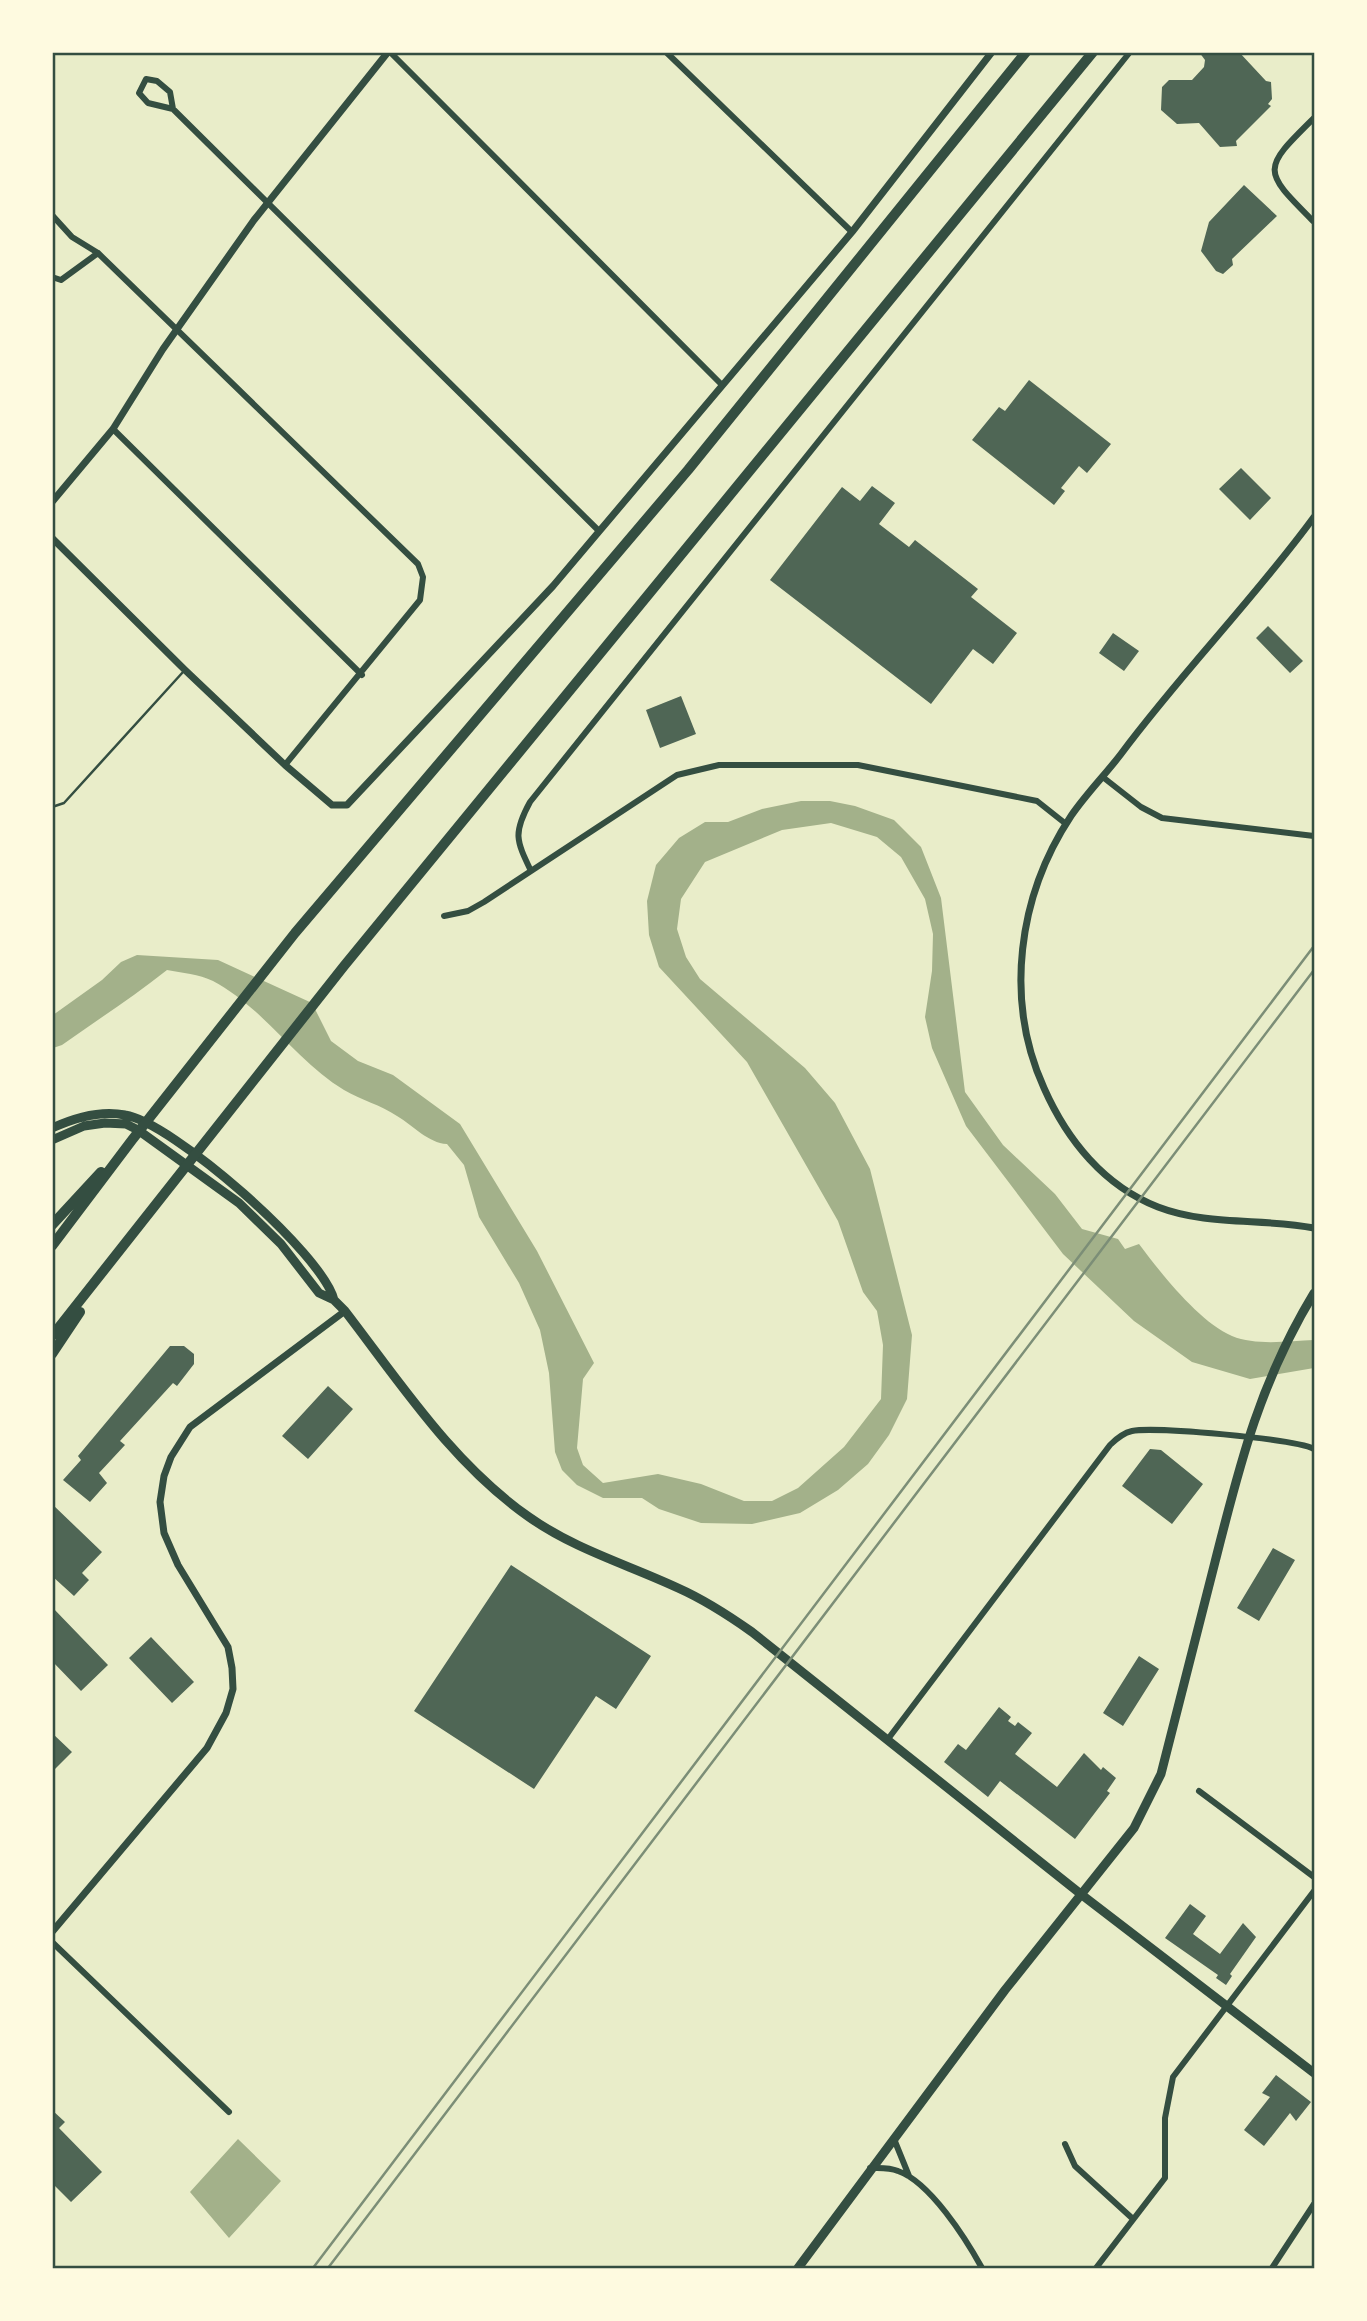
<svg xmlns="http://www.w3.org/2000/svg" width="1367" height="2321" viewBox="0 0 1367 2321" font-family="Jost,sans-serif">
  <rect width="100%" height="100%" fill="#e9edc9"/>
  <!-- water -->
  <path fill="#a3b18a" d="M801,801H830L855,806L894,820L921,847L941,898L965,1092L1003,1145L1055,1194L1082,1229L1118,1239L1125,1249L1139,1244C1160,1272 1199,1322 1232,1336C1256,1346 1289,1341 1314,1340V1368L1250,1379L1192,1362L1134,1321L1063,1254L966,1126L932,1048L925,1017L932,971L933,934L925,899L901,857L877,837L831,823L782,830L705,862L681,899L677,929L686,957L700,979L805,1068L835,1103L870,1169L912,1335L907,1399L889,1435L868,1464L838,1490L800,1513L752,1524L701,1523L659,1509L642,1498H603L577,1485L562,1470L555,1452L549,1373L540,1330L519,1283L479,1217L464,1165L447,1144C428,1143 414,1126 397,1116C381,1105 361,1100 344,1090C296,1061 264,1008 213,981C199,974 182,973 167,970C133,997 97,1020 62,1045L53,1048V1015L102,980L121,962L137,955L218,960L312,1003L331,1041L358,1061L393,1075L460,1124L537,1251L594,1363L583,1379L577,1448L583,1465L603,1483L658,1474L701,1484L744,1501H772L798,1488L844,1447L881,1399L883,1345L877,1311L863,1292L838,1221L747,1062L659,967L649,935L647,901L656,865L679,838L705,822H728L762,809Z
    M238,2139L281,2181L229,2238L190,2192Z"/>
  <!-- building -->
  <path fill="#4f6655" d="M1199,52H1239L1266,81L1271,82L1272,99L1268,104L1271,106L1236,141L1237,146L1220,147L1199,123L1177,124L1161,110L1162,87L1169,80H1192L1204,67L1205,60Z
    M1244,185L1277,216L1232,259L1233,265L1223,274L1216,271L1201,251L1209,222Z
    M1029,380L1111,444L1087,473L1079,466L1061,488L1065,491L1054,505L972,440L999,407L1005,411Z
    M1241,468L1271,498L1250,520L1219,489Z
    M872,486L895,503L879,524L909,547L915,540L978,589L971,597L1017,633L993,664L973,649L931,704L770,580L842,487L860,501Z
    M1268,626L1303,661L1290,673L1256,638Z
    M1113,633L1139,651L1124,671L1099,653Z
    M681,696L696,734L660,748L646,710Z
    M170,1346H184L194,1354V1364L177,1386L173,1383L120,1441L125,1445L99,1473L107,1483L90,1502L63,1480L81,1460L78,1456Z
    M328,1386L353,1409L308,1459L282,1436Z
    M1150,1449L1161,1450L1203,1484L1172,1524L1122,1486Z
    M52,1504L102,1552L82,1573L89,1580L74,1596L52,1576Z
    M1273,1548L1295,1560L1259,1621L1237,1608Z
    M511,1565L651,1656L616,1709L596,1696L534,1789L414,1711Z
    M52,1607L108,1665L81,1691L52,1661Z
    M151,1637L194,1682L172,1703L129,1658Z
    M1139,1656L1159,1669L1123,1726L1103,1713Z
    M999,1707L1011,1717L1008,1721L1015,1726L1018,1722L1032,1733L1015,1754L1057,1787L1084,1753L1101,1770L1103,1767L1116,1778L1107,1791L1110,1793L1075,1839L1000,1781L988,1797L944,1762L958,1744L966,1750Z
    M52,1733L72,1752L52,1772Z
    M1190,1904L1206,1916L1193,1934L1220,1954L1243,1923L1256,1937L1230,1974L1232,1976L1226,1985L1216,1978L1218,1975L1165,1938Z
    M1276,2075L1311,2102L1296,2121L1290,2113L1264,2146L1244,2130L1270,2097L1262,2093Z
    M52,2110L65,2122L59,2128L102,2172L71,2202L52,2183Z"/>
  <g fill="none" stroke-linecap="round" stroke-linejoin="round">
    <!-- service -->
    <path stroke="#344e41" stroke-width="2.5" d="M52,807L64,803L183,672"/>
    <!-- minor -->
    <path stroke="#344e41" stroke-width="6" d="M390,52L722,385
      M666,52L852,232
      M173,109L170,92L157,81L146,79L139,93L148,103L173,109L598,530
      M1314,118C1261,170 1262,170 1314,222
      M52,215L72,237L98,253L418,564L423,577L420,600L285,765
      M52,277L61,280L98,253
      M113,429L362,675
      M1104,778L1141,807L1162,818L1314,836
      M531,871C516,840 513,833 530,802L1130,52
      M444,916L468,911L484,902L677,775L719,765H858L1037,801L1066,824
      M888,1739L1110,1445C1116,1439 1123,1433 1132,1431C1153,1426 1295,1439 1314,1449
      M1199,1791L1314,1877
      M52,1942L229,2112
      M894,2139L909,2176
      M1065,2144L1075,2166L1133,2219
      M870,2168C879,2168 889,2167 898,2171C930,2182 966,2239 982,2268
      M1096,2268L1165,2178V2118L1173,2077L1314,1891
      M1272,2268L1314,2204"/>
    <!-- tertiary -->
    <path stroke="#344e41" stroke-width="7" d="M52,502L113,429L163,349L254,220L388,52
      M1314,517C1254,599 1182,672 1121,754C1105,775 1086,794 1071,816C1018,896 1004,1000 1044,1088C1067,1140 1104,1186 1158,1207C1207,1226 1263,1218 1314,1228
      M52,538L185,670L285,765L332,805H347L553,586L852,232L992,52
      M52,1932L207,1748L226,1713L233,1689L232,1668L228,1647L178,1565L164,1533L160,1502L164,1476L171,1457L190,1427L345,1311"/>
    <!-- secondary -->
    <path stroke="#344e41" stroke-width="9" d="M52,1128C74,1118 101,1110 125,1115C172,1122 323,1254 334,1300
      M52,1140L84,1126L105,1123L126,1124L138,1130L239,1203L281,1244L319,1293L334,1300L345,1311C401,1384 453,1464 529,1517C574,1549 629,1565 678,1588C705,1600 728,1615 752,1632L1082,1895L1314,2073
      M798,2268L1005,1990L1134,1828L1161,1774C1179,1703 1197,1633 1215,1562C1240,1463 1260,1382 1314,1293"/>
    <!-- motorway -->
    <path stroke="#344e41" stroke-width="10" d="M52,1225L101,1172
      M52,1246L132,1140L295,933L688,470L1026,52
      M52,1336L344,966L1093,52
      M52,1354L80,1312"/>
    <!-- rail -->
    <path stroke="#7c8e77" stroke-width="2.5" d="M313,2268L1314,946
      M328,2268L1314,970"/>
  </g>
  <!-- border -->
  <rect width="1367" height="2321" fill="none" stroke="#fefae0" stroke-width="108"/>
  <rect x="54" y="54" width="1259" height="2213" fill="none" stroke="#344e41" stroke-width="2.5"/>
</svg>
